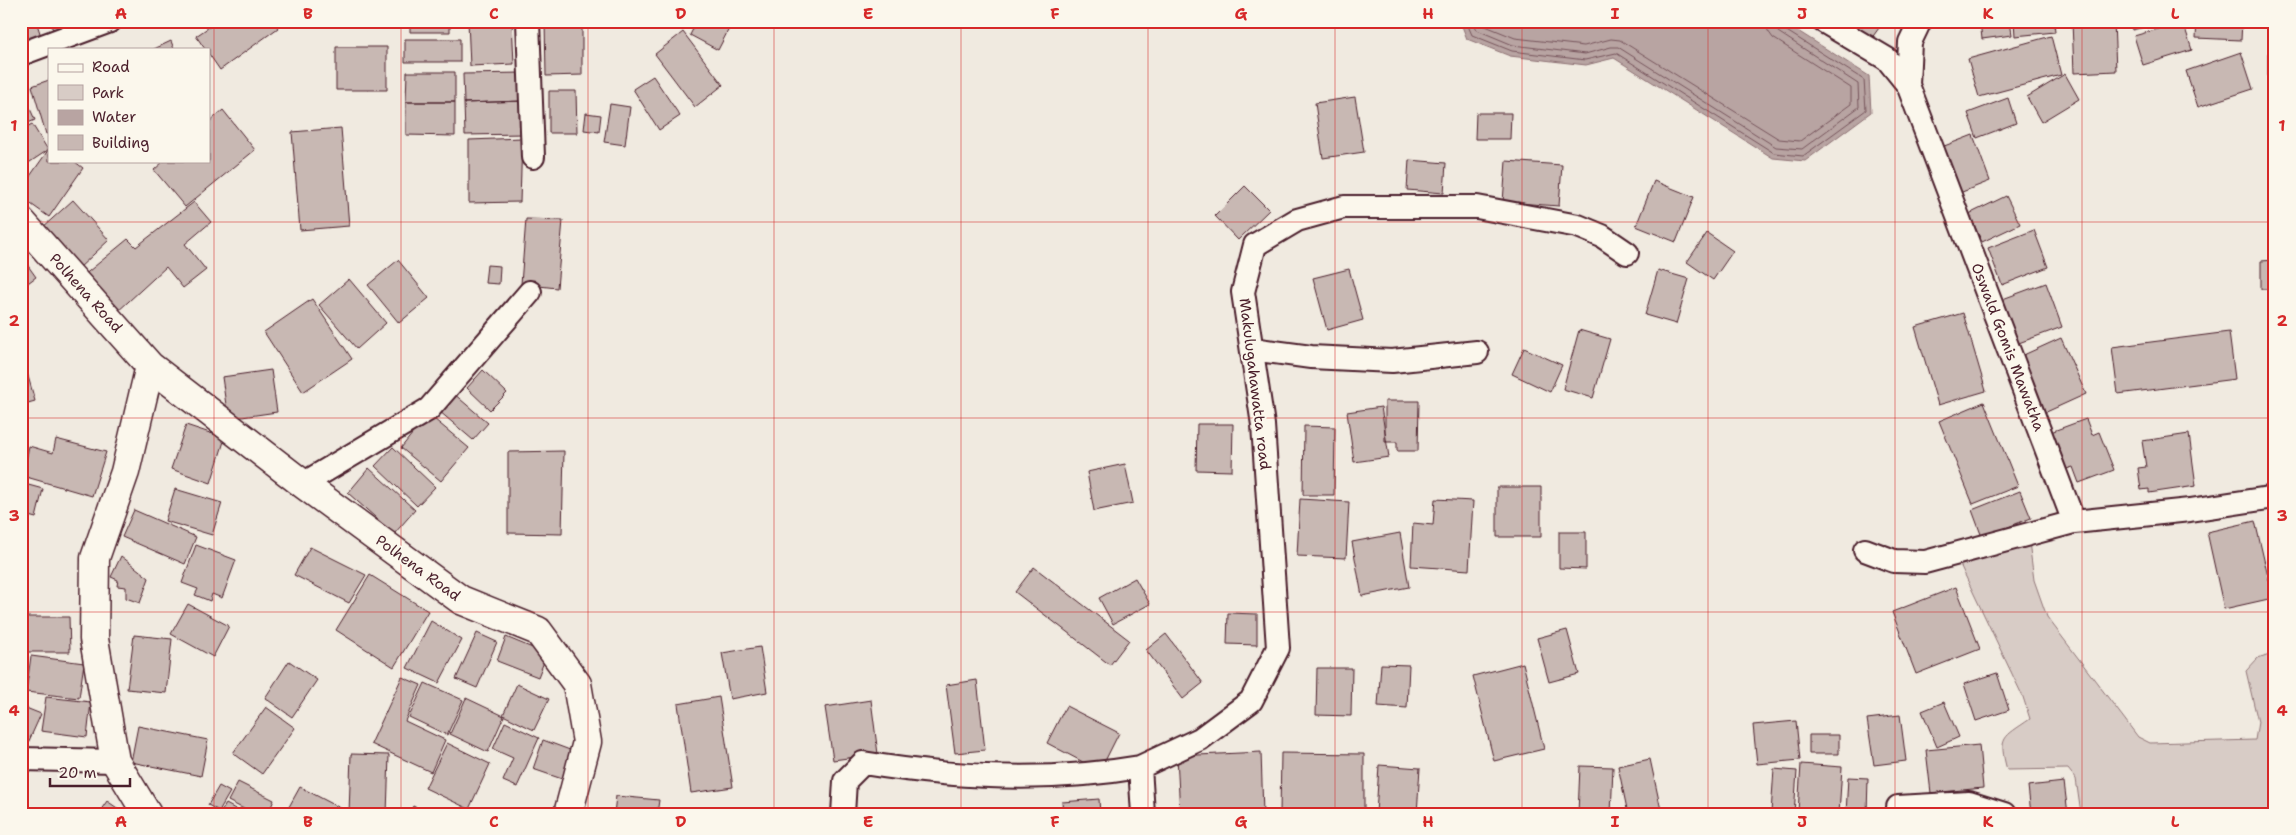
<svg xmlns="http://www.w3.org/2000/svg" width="2296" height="835" viewBox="0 0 2296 835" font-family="'Shantell Sans',sans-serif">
  <rect width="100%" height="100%" fill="#f0eae0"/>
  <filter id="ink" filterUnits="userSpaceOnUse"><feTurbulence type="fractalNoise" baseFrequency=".02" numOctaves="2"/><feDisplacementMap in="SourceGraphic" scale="10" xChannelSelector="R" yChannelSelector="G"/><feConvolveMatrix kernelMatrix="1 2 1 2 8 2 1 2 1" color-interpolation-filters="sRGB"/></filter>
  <g filter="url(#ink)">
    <!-- green -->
    <path fill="#d8ccc6" stroke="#917678" d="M2028,534L2034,580L2047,617L2138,737L2150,743L2255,740L2258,722L2246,671L2258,658L2275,652V814H2081L2076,779L2068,769L2007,770C1998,736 2003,738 2030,719L2023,697L1955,554Z"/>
    <!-- water -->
    <path fill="#b8a4a2" stroke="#8c6f72" d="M1460,21H1782L1869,76L1871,112L1805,161L1773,158L1614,58L1586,65L1510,56L1467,39Z"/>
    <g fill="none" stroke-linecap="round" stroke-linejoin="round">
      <!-- shore -->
      <path stroke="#76545b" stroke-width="1" d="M1466,21L1472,35L1512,51L1585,60L1616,53L1774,153L1803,156L1866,110L1864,80L1782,28L1780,21
        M1473,21L1477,30L1513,45L1585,54L1611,47H1618L1776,147L1802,149L1859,107L1858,84L1778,32L1773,21
        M1481,21L1483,25L1515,38L1584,46L1611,39L1620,40L1779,139L1800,141L1851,104V88L1773,38L1768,31L1766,21"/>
    </g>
    <!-- building -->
    <path fill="#c8b8b3" stroke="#4a1f2b" d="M21,21H36L41,36L21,44Z
      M49,21H95L57,38Z
      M218,21H273L278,28L220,70L209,54V49H205L196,36Z
      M410,21H450V32H410Z
      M468,21H512L514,64L470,66Z
      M545,21H582V75L546,76Z
      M697,21H733L718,50L690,35Z
      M1848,21H1884L1871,39Z
      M1980,21H2010L2012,35L1982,39Z
      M2014,21H2054L2055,32L2015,36Z
      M2072,21H2114L2116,71L2074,73Z
      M2130,21H2171L2132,30Z
      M2197,21H2242L2241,40L2196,38Z
      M2183,22L2192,50L2143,65L2134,36Z
      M683,32L723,85L695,107L655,54Z
      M2051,36L2061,75L1979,97L1968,59Z
      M405,39H460V62H405Z
      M171,41L174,49H154Z
      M336,47H387V90H336Z
      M2241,52L2253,89L2198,107L2186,71Z
      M2268,53H2275V89H2268Z
      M407,72H455V102H406Z
      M523,73V101L464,103L463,74Z
      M2065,74L2079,99L2041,122L2027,97Z
      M653,76L680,116L659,130L633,89Z
      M49,80V133L46,134L32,86Z
      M21,88L35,120L21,126Z
      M549,91H576L577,133H549Z
      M1355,97L1364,152L1323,158L1315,103Z
      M2008,98L2016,123L1977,138L1968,113Z
      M523,101L524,134L465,135L464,103Z
      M406,102H455V136L406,135Z
      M610,104L630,107L625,145L604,142Z
      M223,110L255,150L185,207L154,170L164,161H209V122Z
      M586,113L601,115L599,132L584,130Z
      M1476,113H1511L1510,139H1475Z
      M32,124L48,150L21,168V130Z
      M341,128L349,226L300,230L292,132Z
      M1973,135L1990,181L1957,194L1939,148Z
      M522,138L520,202L469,203V140Z
      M49,149V161H74L83,168L49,217L21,197V189Z
      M1409,160L1446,163L1444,193L1407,190Z
      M1506,161L1562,165L1559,206L1503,202Z
      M1654,181L1694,197L1676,242L1636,226Z
      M1245,186L1269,210L1238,240L1215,216Z
      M2006,196L2020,224L1982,242L1969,214Z
      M73,200L109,240L78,269L42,228Z
      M194,202L211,222L185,244L206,270L183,288L166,267L116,313L83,276L128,239L136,247Z
      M2273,218H2275V289H2261V261L2275,260Z
      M526,219L563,220L557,288L521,284Z
      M2034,230L2048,267L2002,285L1988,248Z
      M1707,233L1733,251L1713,280L1687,262Z
      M21,256L36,277L21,288Z
      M398,260L429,298L399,323L368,285Z
      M487,265L500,266L499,284L485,283Z
      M1349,269L1363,320L1327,330L1313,278Z
      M1658,270L1689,279L1676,324L1645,315Z
      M349,279L386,323L357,349L319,305Z
      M2046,283L2062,327L2016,344L2000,300Z
      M312,299L352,359L303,392L264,332Z
      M1963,313L1986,391L1938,405L1915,327Z
      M1579,330L1610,339L1593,398L1563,389Z
      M2229,332L2235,379L2118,394L2112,347Z
      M2061,338L2086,394L2042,414L2017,358Z
      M1524,348L1562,365L1550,392L1512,374Z
      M26,369L35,401L21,405V371Z
      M271,370L277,412L228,419L222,377Z
      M483,370L507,393L490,410L467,388Z
      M453,393L488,423L473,440L439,411Z
      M1385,401H1419L1418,451H1397V442H1385Z
      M1984,402L2018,486L1973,504L1939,421Z
      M1381,407L1389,457L1354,462L1347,412Z
      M428,414L469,448L441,481L401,448Z
      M2086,419L2092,435L2099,432L2114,470L2079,483L2073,467L2063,470L2048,433Z
      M1197,424H1233L1232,471L1196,470Z
      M186,425L225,438L211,483L171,469Z
      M1304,426L1335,427L1334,495H1303Z
      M2189,434L2196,486L2149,493V489L2141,490L2138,468L2146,467L2142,441Z
      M56,439L106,452L92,496L23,476L29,446L53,453Z
      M393,447L435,487L417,506L375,466Z
      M564,451L562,534L508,533V452Z
      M1125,464L1133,503L1094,511L1087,472Z
      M369,468L415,510L394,534L348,493Z
      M21,483L43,489L36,518L21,514Z
      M1497,487H1541V537H1497Z
      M175,489L222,503L212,535L165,521Z
      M2020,491L2031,518L1982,537L1972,510Z
      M1300,499L1349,502L1346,558L1297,556Z
      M1435,499L1473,501L1469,570L1411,566L1413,523L1433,525Z
      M134,510L196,537L185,564L122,537Z
      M2255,521L2273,598L2224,609L2207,532Z
      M1559,532H1586V569L1559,568Z
      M1400,533L1409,587L1362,596L1352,542Z
      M2275,541V599L2268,542Z
      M196,545L236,560L222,598L212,594L210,601L195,595L198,589L182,583Z
      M310,547L366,575L349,603L294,575Z
      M121,556L149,578L140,603L126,598V587L117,586L118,580L111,577Z
      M1034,567L1129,640L1110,665L1015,592Z
      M370,575L428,611L394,667L336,630Z
      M1135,578L1150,604L1113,624L1099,598Z
      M1956,587L1980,649L1916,674L1892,612Z
      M188,604L229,626L213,657L171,634Z
      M1228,613L1257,614V645L1227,644Z
      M24,617H69L70,652H25Z
      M431,621L462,640L439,683L407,668Z
      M1567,630L1579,674L1549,682L1537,638Z
      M477,633L497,642L477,688L456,679Z
      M1166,634L1203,683L1183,699L1146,650Z
      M134,635L172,639L166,693L127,689Z
      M506,637L547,654L538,677L497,661Z
      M760,647L767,692L730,699L722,653Z
      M31,656L84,663L79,698L26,692Z
      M289,661L317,680L292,717L265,698Z
      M1523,663L1544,749L1494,761L1473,676Z
      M1381,664L1409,665L1407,708L1378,706Z
      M1317,668H1352L1351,716L1316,715Z
      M1997,673L2009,710L1976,721L1964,684Z
      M402,677L421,685L405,721L445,740L431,772L371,744Z
      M977,680L985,750L955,753L946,685Z
      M425,683L463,700L447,735L409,717Z
      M517,684L549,699L534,730L503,715Z
      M46,697L91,702L87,737L41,731Z
      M719,697L733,787L691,793L678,704Z
      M466,698L504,716L488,752L450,734Z
      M871,700L878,754L833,760L825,707Z
      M1944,702L1959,737L1937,747L1922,711Z
      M21,706L41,714L24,752H21Z
      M1066,706L1119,733L1100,771L1047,743Z
      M266,707L295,728L262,774L233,753Z
      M1900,715L1906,761L1874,765L1867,719Z
      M1796,721L1800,760L1757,764L1753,725Z
      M505,722L539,738L517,787L503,781L513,758L493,749Z
      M138,726L208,740L201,776L131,762Z
      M1809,735H1839V754H1809Z
      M543,740L578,753L568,781L533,769Z
      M447,743L490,764L469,809L425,788Z
      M1979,745L1983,788L1931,793L1926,750Z
      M1261,752L1263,814H1180L1177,756Z
      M1281,753L1364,754V814H1280Z
      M351,754L389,755L387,814H349Z
      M1650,759L1661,810L1645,814H1628L1618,766Z
      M1801,764L1842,767L1839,814L1798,812Z
      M1379,765L1420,768L1417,814H1376Z
      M1580,766L1613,767L1611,814H1578Z
      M1774,769L1797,771L1794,814L1771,813Z
      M1848,777L1868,778L1867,814H1846Z
      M238,782L274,800L268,814H254L228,801Z
      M2064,782L2068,814H2031L2028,786Z
      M219,786L230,792L219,811L208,805Z
      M300,787L346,811L344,814H285Z
      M616,796L659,800L657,814H614Z
      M1099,799L1100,814H1063L1062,802Z
      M107,801L126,814H98Z
      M226,804L239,811L238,814H220Z
      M413,806L429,814H409Z
      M502,808L514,814H499Z"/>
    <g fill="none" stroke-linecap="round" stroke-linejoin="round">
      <!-- minor casing -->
      <g stroke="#4a1f2b" stroke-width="26">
        <path id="minor" d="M528,21L533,157
          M1823,21L1887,59L1908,85L2074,522L2190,510L2275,497
          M21,54L110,21
          M1908,85L1910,42L1920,21
          M1252,349L1311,357L1392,361L1477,352
          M303,484L429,409L530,292
          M1865,550L1894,561L1925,562L2074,522
          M21,759L115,761
          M1898,807L1969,803L2004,814
          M843,814L845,781L863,763C955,778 1048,783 1140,767
          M1143,814L1140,767L1200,739L1251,701L1278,648L1263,425L1243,292L1255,245L1297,220L1344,207H1477L1578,226L1602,236L1627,253"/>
      </g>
      <!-- tertiary casing -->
      <g stroke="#4a1f2b" stroke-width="31">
        <path id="tertiary" d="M21,221L150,366L303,484L461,600L538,631L577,684L587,742L568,814
          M147,814L115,761L94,639L95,558L125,472L150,366"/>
      </g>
      <!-- minor -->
      <use href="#minor" stroke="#fbf7ec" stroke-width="22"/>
      <!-- tertiary -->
      <use href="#tertiary" stroke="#fbf7ec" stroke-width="28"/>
    </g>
  </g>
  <!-- grid -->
  <path fill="none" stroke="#d62828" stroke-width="1" stroke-opacity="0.55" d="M214,21V814M401,21V814M588,21V814M774,21V814M961,21V814M1148,21V814M1335,21V814M1522,21V814M1708,21V814M1895,21V814M2082,21V814M21,222H2275M21,418H2275M21,612H2275"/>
  <g text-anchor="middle" stroke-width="4" stroke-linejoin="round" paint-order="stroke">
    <!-- street labels -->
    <g font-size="15" fill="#4a1f2b" stroke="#fbf7ec">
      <text transform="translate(86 293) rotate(48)" y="5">Polhena Road</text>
      <text transform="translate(2008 347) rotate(69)" y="5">Oswald Gomis Mawatha</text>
      <text transform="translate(1255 384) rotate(83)" y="5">Makulugahawatta road</text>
      <text transform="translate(418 568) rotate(36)" y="5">Polhena Road</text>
    </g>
  </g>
  <!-- margin -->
  <rect width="2296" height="835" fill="none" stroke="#fbf7ec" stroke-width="55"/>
  <!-- legend -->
  <rect x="48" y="48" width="162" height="115" fill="#fbf7ec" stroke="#b4a19f"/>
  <rect x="58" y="64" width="25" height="8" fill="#fbf7ec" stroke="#b4a19f"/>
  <text x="92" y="72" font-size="15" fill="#4a1f2b">Road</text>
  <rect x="58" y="85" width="25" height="15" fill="#d8ccc6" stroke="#b4a19f"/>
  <text x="92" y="98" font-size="15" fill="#4a1f2b">Park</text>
  <rect x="58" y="110" width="25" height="15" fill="#b8a4a2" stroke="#b4a19f"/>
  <text x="92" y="122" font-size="15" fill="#4a1f2b">Water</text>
  <rect x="58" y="135" width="25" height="15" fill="#c8b8b3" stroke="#b4a19f"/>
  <text x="92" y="148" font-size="15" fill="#4a1f2b">Building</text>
  <!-- scale -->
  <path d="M50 778v8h80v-8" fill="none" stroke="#4a1f2b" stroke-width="2.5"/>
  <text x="58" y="778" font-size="15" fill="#4a1f2b" stroke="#fbf7ec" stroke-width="4" paint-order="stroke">20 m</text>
  <rect x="28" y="28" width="2240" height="780" fill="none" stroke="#d62828" stroke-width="2"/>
  <g font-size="16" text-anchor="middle" font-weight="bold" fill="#d62828">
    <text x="121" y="19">A</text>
    <text x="308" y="19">B</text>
    <text x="494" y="19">C</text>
    <text x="681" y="19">D</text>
    <text x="868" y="19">E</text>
    <text x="1055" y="19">F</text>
    <text x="1241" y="19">G</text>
    <text x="1428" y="19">H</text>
    <text x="1615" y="19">I</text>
    <text x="1802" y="19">J</text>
    <text x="1988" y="19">K</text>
    <text x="2175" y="19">L</text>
    <text x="14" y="131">1</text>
    <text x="2282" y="131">1</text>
    <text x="14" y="326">2</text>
    <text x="2282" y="326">2</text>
    <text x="14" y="521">3</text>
    <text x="2282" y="521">3</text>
    <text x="14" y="716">4</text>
    <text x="2282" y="716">4</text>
    <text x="121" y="827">A</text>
    <text x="308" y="827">B</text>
    <text x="494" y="827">C</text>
    <text x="681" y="827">D</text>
    <text x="868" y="827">E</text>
    <text x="1055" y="827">F</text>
    <text x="1241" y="827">G</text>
    <text x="1428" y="827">H</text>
    <text x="1615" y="827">I</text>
    <text x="1802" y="827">J</text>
    <text x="1988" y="827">K</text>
    <text x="2175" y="827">L</text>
  </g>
</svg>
